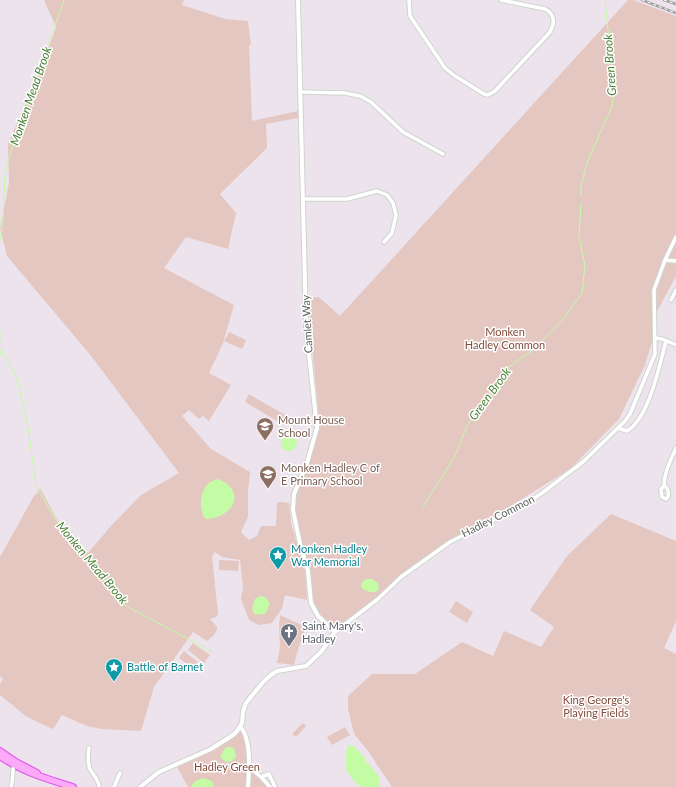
<svg xmlns="http://www.w3.org/2000/svg" width="676" height="787" viewBox="0 0 676 787" font-family="Lato,sans-serif">
  <rect width="100%" height="100%" fill="#ede3ed"/>
  <!-- green -->
  <path fill="#e4c7c0" d="M44,0H184L182,5L225,19L248,21L251,45H249L252,121L298,111V118L266,124L267,148L220,194L236,213L228,249L186,237L164,268L234,305L223,343L209,373L231,385L209,421L203,416L199,419L189,410L182,416L211,449L250,472L248,491V517L241,532L249,540L257,536L261,526H276L277,503L280,502L289,503L291,523L305,571L307,600L285,595L282,608L272,623L259,625L249,620L241,599L243,587L240,560L222,557L215,552L212,556L218,614L216,617L210,619L217,627V630L213,636L207,641L193,632L154,687L141,731L102,729L87,726L62,715L53,729L27,717L0,695V684L3,679L0,676V557L35,494L36,495L40,488L64,532L88,553L111,526L141,495L179,473L92,357L7,256L0,229L9,183L8,144L40,71L56,27Z
    M628,0H633L676,16V276L652,321V342L645,365L619,419L570,469L420,562L398,577L377,598L335,628L322,617L313,604L309,569L301,543L295,511L296,492L309,461L320,428L313,357L309,298L319,297L340,316Z
    M229,332L246,340L242,349L224,341Z
    M249,394L287,416L282,424L245,402Z
    M611,514L676,541V621L664,648L676,654V787H392L368,751L354,734L348,709V696L372,674H415L462,642L493,656L504,631L541,647L554,627L530,610L567,556Z
    M219,560L239,561L238,571L219,570Z
    M456,601L473,612L467,623L449,612Z
    M280,615L306,627L297,653L294,665L277,663L280,647L279,626Z
    M193,643L210,655L204,663L188,650Z
    M184,651L198,662L193,669L179,658Z
    M303,723L306,726L296,737L292,734Z
    M345,727L350,735L332,745L327,737Z
    M240,732C247,738 247,759 248,769L259,777L268,787H188L177,767L216,749Z"/>
  <!-- water -->
  <path fill="#c4fba5" d="M281 443a8 8 0 1 1 16 0a8 8 0 1 1-16 0Z
    M218,479C249,492 232,518 206,519C198,511 200,490 209,483C211,481 215,480 218,479Z
    M366,579H372L378,583L379,589L376,592C366,593 354,587 366,579Z
    M260,596L265,597L270,603L266,613C252,618 250,611 255,599Z
    M349,745L354,746L365,758V762L368,763L380,778L379,783L380,787H361L354,781L346,770V751Z
    M226,747H232L235,750V753L236,757L232,761L226,762L220,757Z
    M203,778L212,781L214,787H191L195,781Z"/>
  <g fill="none" stroke-linecap="round" stroke-linejoin="round">
    <!-- stream -->
    <path stroke="#c4fba5" stroke-width="1" d="M581,196V185L588,160L612,107L614,90L605,0
      M0,241L3,219L5,175L8,163L17,131L64,0
      M0,331V338
      M1,339L2,350L15,374L17,382
      M0,356L1,351
      M18,383L28,427L36,486L64,533L126,606L213,652
      M423,507L455,456L467,426L506,369L533,350L564,318L582,293L585,266L579,236L581,203"/>
    <!-- minor casing -->
    <g stroke="#cfd4ce" stroke-width="5.5">
      <path id="minor" d="M409,0L410,16L445,68L455,76L484,94L488,95L495,91L550,32C555,23 555,14 545,9L501,0
        M300,92L345,93L360,96L371,102L403,132L443,154
        M303,199H347L377,191L387,195L393,203L396,215L392,233L384,242
        M665,260L676,261
        M671,300L676,290
        M656,338L662,339L676,345
        M618,428L627,431C649,418 660,364 666,341
        M664,486C668,488 669,492 668,497L666,499L662,497L661,489L664,486C664,472 671,460 676,448
        M335,632L378,599L401,577L450,542L527,503L542,493L583,462L625,421L630,414L655,354L654,290L665,260L676,237
        M89,748C88,755 87,762 90,769C93,775 99,780 99,787
        M250,768L261,777L270,787
        M261,777L269,774L275,787
        M11,787C14,779 11,771 15,763
        M114,787L120,773"/>
    </g>
    <!-- tertiary casing -->
    <g stroke="#cfd4ce" stroke-width="6">
      <path id="tertiary" d="M240,726C252,739 249,771 248,787
        M140,787L159,772L211,749L233,735L237,731L242,723L243,712L246,703L264,681L271,675L277,671L306,666L321,652L335,632L318,616L311,603L308,571L300,544L293,510L294,494L307,463L317,428L306,326L298,0"/>
    </g>
    <!-- primary casing -->
    <g stroke="#df5eeb" stroke-width="8">
      <path id="primary" d="M0,751L16,762L37,773
        M0,756C22,772 48,779 73,787"/>
    </g>
    <!-- minor -->
    <use href="#minor" stroke="#fff" stroke-width="3.5"/>
    <!-- tertiary -->
    <use href="#tertiary" stroke="#fff" stroke-width="4"/>
    <!-- primary -->
    <use href="#primary" stroke="#fba9f8" stroke-width="5.5"/>
    <!-- rail casing -->
    <g stroke="#9fa19e" stroke-width="2.5">
      <path id="rail" d="M642,0L676,13
        M664,0L676,4"/>
    </g>
    <!-- rail -->
    <use href="#rail" stroke="#fff" stroke-width="1" stroke-dasharray="3" stroke-linecap="butt"/>
  </g>
  <!-- icons -->
  <defs>
    <g id="school-pin" transform="scale(0.9)"><path d="M0 17L-7.5 6A9.5 9.5 0 1 1 7.5 6Z" fill="#8d6e63" stroke="#fff"/><path d="M0-5L7-2L0 1L-7-2ZM-4 1L0 2.5L4 1V4Q0 6-4 4Z" fill="#fff"/></g>
    <g id="sight-pin" transform="scale(0.9)"><path d="M0 17L-7.5 6A9.5 9.5 0 1 1 7.5 6Z" fill="#0f9aa8" stroke="#fff"/><path d="M0-6L1.8-2.2L6-1.7L2.9 1.2L3.7 5.4L0 3.3L-3.7 5.4L-2.9 1.2L-6-1.7L-1.8-2.2Z" fill="#fff"/></g>
    <g id="church-pin" transform="scale(0.9)"><path d="M0 17L-7.5 6A9.5 9.5 0 1 1 7.5 6Z" fill="#6b7280" stroke="#fff"/><path d="M-1.2-6h2.4v3.5h3.3v2.4h-3.3V6h-2.4V-.1h-3.3v-2.4h3.3Z" fill="#fff"/></g>
  </defs>
  <g fill-rule="evenodd">
    <use href="#school-pin" x="265" y="426"/>
    <use href="#school-pin" x="268" y="474"/>
    <use href="#sight-pin" x="278" y="555"/>
    <use href="#church-pin" x="289" y="632"/>
    <use href="#sight-pin" x="114" y="667"/>
  </g>
  <g text-anchor="middle" stroke-width="3" stroke-linejoin="round" paint-order="stroke">
    <!-- street labels -->
    <g font-size="11" fill="#5d635b" stroke="#fff">
      <text transform="translate(307 324) rotate(-93)" y="4">Camlet Way</text>
      <text transform="translate(498 516) rotate(-27)" y="4">Hadley Common</text>
    </g>
    <!-- park labels -->
    <g font-size="11" fill="#844b39" stroke="#fff">
      <text x="505" y="336">Monken<tspan x="505" dy="13">Hadley Common</tspan></text>
      <text x="596" y="704">King George's<tspan x="596" dy="13">Playing Fields</tspan></text>
      <text x="227" y="771">Hadley Green</text>
    </g>
    <!-- education labels -->
    <g font-size="11" fill="#785e54" stroke="#fff" text-anchor="start">
      <text x="278" y="424">Mount House<tspan x="278" dy="13">School</tspan></text>
      <text x="281" y="472">Monken Hadley C of<tspan x="281" dy="13">E Primary School</tspan></text>
    </g>
    <!-- culture labels -->
    <g font-size="11" fill="#0d838f" stroke="#fff" text-anchor="start">
      <text x="291" y="553">Monken Hadley<tspan x="291" dy="13">War Memorial</tspan></text>
      <text x="127" y="671">Battle of Barnet</text>
    </g>
    <!-- worship labels -->
    <g font-size="11" fill="#5b616d" stroke="#fff" text-anchor="start">
      <text x="302" y="630">Saint Mary's,<tspan x="302" dy="13">Hadley</tspan></text>
    </g>
    <!-- water labels -->
    <g font-size="12" font-style="italic" fill="#4b8135" stroke="#fff">
      <text transform="translate(610 65) rotate(-94)" y="4">Green Brook</text>
      <text transform="translate(31 96) rotate(-71)" y="4">Monken Mead Brook</text>
      <text transform="translate(490 394) rotate(-54)" y="4">Green Brook</text>
      <text transform="translate(92 563) rotate(50)" y="4">Monken Mead Brook</text>
    </g>
  </g>
</svg>
